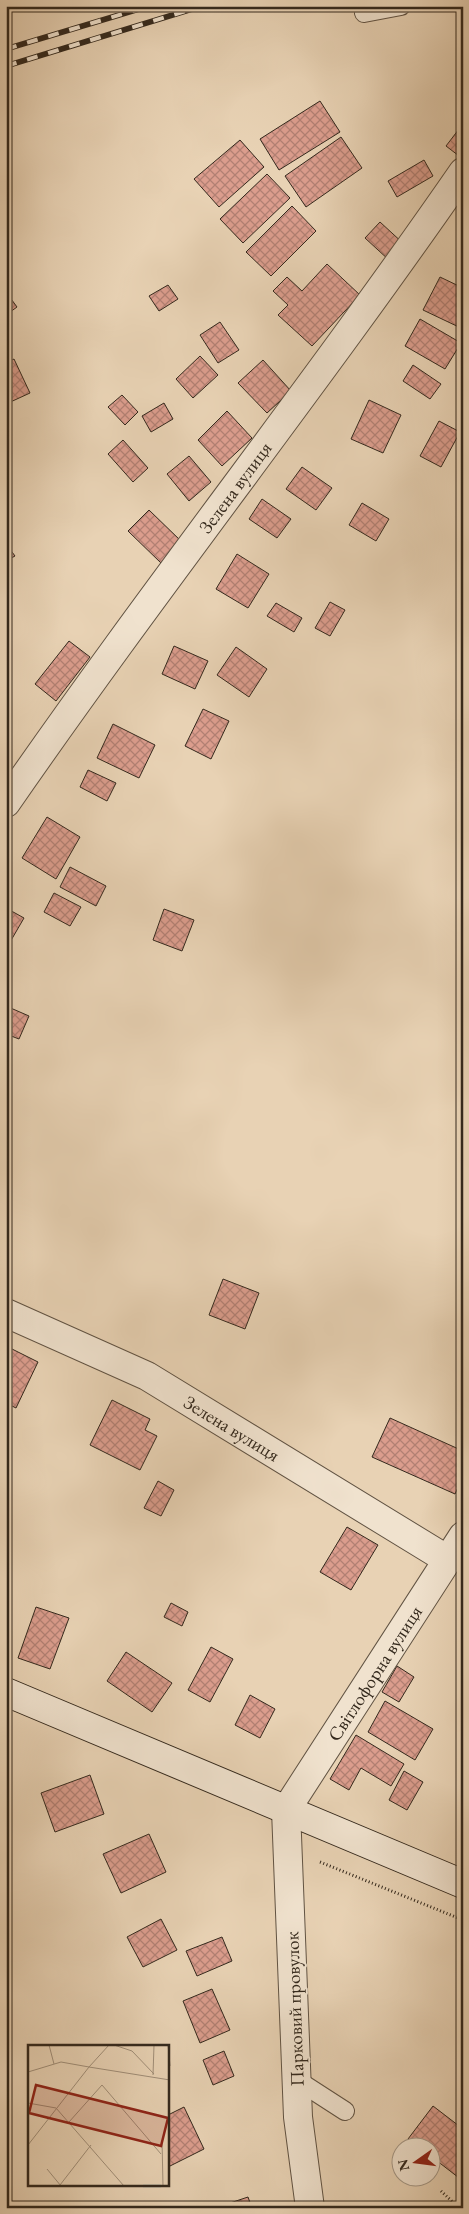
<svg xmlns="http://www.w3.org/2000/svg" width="469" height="2214" viewBox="0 0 469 2214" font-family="'EB Garamond',serif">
  <defs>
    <pattern id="building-cross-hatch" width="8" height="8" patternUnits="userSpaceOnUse" patternTransform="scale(1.25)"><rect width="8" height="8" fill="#db9d8d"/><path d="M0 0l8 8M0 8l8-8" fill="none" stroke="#b28073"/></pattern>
  </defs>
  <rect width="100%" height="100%" fill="#e8d2b4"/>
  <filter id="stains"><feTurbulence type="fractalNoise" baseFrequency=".004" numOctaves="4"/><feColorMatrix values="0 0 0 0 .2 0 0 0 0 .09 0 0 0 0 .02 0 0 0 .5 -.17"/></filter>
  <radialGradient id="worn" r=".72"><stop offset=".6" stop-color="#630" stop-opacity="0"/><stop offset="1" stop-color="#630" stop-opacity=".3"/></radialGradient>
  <!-- building -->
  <path fill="url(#building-cross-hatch)" stroke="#34291d" d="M320,101L340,132L279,170L260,139Z
    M459,129L463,132V159L446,146Z
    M341,137L362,168L306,207L285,176Z
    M240,140L264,167L219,207L194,179Z
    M424,160L433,176L397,197L388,181Z
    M267,174L290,198L243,243L220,219Z
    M292,206L316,231L271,276L246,252Z
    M380,222L405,245L390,261L365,238Z
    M327,264L360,295L312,346L278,315L288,305L273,291L287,277L302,291Z
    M440,277L463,288V329L423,310Z
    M168,285L178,299L159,311L149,296Z
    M6,292L17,307L6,315Z
    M420,319L461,343L445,369L405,346Z
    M220,322L239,350L218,363L200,335Z
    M200,356L218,375L193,398L176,379Z
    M14,359L30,393L6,404V363Z
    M263,360L291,391L267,413L238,383Z
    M413,365L441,384L430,399L403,381Z
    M122,395L138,412L125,425L108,407Z
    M369,400L401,415L383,453L351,439Z
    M164,403L173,419L151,432L142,416Z
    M227,411L252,438L222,466L198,440Z
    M439,421L460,432L441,467L420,456Z
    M123,440L148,468L133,482L108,454Z
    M189,456L211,482L189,501L167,474Z
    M302,467L332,488L316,510L286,489Z
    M262,499L291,519L277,538L249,519Z
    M362,503L389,519L376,541L349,525Z
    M149,510L181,541L161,563L128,531Z
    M6,544L15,556L6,561Z
    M237,554L269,574L248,608L216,589Z
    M330,602L345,610L330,636L315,628Z
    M276,603L302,618L294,632L267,616Z
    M69,641L90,657L56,701L35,684Z
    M174,646L208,661L195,689L162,674Z
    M236,647L267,669L249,697L217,675Z
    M203,709L229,721L211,759L185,746Z
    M113,724L155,745L139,778L97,758Z
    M88,770L116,783L107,801L80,787Z
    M47,817L80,837L56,879L22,858Z
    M70,867L106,886L96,906L60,887Z
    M54,893L81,907L70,926L44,912Z
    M6,908L24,918L6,949Z
    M164,909L194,920L182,951L153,940Z
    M6,1006L29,1016L19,1039L6,1034Z
    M223,1279L259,1293L245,1329L209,1315Z
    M6,1346L38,1362L16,1408L6,1403Z
    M112,1400L150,1419L145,1430L157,1436L140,1470L90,1445Z
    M390,1418L463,1451V1477L455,1494L372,1457Z
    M158,1481L174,1490L161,1516L144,1508Z
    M347,1527L378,1545L351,1590L320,1572Z
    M171,1603L188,1612L182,1626L164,1617Z
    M36,1607L69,1618L50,1669L18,1658Z
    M211,1647L233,1659L210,1702L188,1690Z
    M126,1652L172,1683L152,1712L107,1681Z
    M397,1666L414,1677L399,1702L382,1692Z
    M250,1695L275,1709L260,1738L235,1725Z
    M385,1701L433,1729L415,1760L368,1732Z
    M356,1735L404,1764L391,1786L361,1768L349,1790L330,1779Z
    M404,1771L423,1782L407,1810L389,1800Z
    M90,1775L104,1814L55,1832L41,1793Z
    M149,1834L166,1872L121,1893L103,1854Z
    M161,1919L177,1950L143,1967L127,1937Z
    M222,1937L232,1961L197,1976L186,1951Z
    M212,1989L230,2030L200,2043L183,2001Z
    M224,2051L234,2076L213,2085L203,2060Z
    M433,2106L463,2129V2181L432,2157V2146H418L408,2139Z
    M184,2107L204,2149L168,2167V2115Z
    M248,2197L252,2208H215Z"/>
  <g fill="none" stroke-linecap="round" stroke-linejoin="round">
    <!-- service casing -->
    <g stroke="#615343" stroke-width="20">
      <path id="service" d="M364,13L401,6
        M297,2080L345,2111"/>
    </g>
    <!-- minor casing -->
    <g stroke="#615343" stroke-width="30">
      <g id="minor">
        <path id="s1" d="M6,803C154,589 315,386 463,172"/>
        <path id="s2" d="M6,1313L147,1376L448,1560"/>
        <path id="s3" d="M310,2208L298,2117L286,1810L463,1536"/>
      </g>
    </g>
    <!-- secondary casing -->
    <g stroke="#34291d" stroke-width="30">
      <path id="secondary" d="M6,1692L463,1884"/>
    </g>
    <!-- path -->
    <path stroke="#34291d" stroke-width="3" stroke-dasharray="1 2.5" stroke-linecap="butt" d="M320,1862L463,1920
      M441,2191L459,2208"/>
    <!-- service -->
    <use href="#service" stroke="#f0e2ce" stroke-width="18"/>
    <!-- minor -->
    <use href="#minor" stroke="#f0e2ce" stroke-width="28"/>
    <!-- secondary -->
    <use href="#secondary" stroke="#f0e2ce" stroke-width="28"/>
    <!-- rail casing -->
    <g stroke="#34291d" stroke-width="5.5">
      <path id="rail" d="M6,49L149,6
        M6,66L202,6"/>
    </g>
    <!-- rail -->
    <use href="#rail" stroke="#f0e2ce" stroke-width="4" stroke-dasharray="11" stroke-linecap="butt"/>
  </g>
  <g text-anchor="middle" stroke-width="4" stroke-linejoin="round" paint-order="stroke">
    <!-- street labels -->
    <g font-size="19" fill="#34291d" stroke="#f0e2ce">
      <text dy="7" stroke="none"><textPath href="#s1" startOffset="390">Зелена вулиця</textPath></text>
      <text dy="7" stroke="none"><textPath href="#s2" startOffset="254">Зелена вулиця</textPath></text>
      <text dy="7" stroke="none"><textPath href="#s3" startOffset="562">Світлофорна вулиця</textPath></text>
      <text transform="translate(294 2009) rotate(-92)" y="7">Парковий провулок</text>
    </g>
  </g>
  <!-- overview -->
  <g transform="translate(28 2045)">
    <rect width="141" height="141" fill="#e8d2b4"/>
    <path fill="none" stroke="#9bb5b8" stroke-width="2.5" d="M115,141H133"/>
    <path fill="none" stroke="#a08e78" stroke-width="1" d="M21,0L26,19M86,0L104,6L126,29M140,0L142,21M0,27L33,17L61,22L81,0M125,30L126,0M0,58L28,63L96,141M41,77L74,40L133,109M134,95L135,141M0,100L61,22L142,35M19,124L33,141M32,140L63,100"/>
    <path fill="#8f2418" fill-opacity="0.15" stroke="#8f2418" stroke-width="2.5" d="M8,40L140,73L133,101L1,68Z"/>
    <rect width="141" height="141" fill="none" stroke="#34291d" stroke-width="2.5"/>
  </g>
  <!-- margin -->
  <rect width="469" height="2214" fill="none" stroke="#e8d2b4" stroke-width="25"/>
  <rect x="8" y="8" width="454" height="2199" fill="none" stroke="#34291d" stroke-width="2.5"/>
  <rect x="12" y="12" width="444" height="2189" fill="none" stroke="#34291d"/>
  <!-- north arrow -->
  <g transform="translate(416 2162) rotate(256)"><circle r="24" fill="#f0e2ce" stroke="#a59887"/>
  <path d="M0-4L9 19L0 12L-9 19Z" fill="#8f2418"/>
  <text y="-8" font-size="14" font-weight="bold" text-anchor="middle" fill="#34291d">N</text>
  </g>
  <rect width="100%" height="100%" filter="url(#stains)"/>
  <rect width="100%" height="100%" fill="url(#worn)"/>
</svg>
